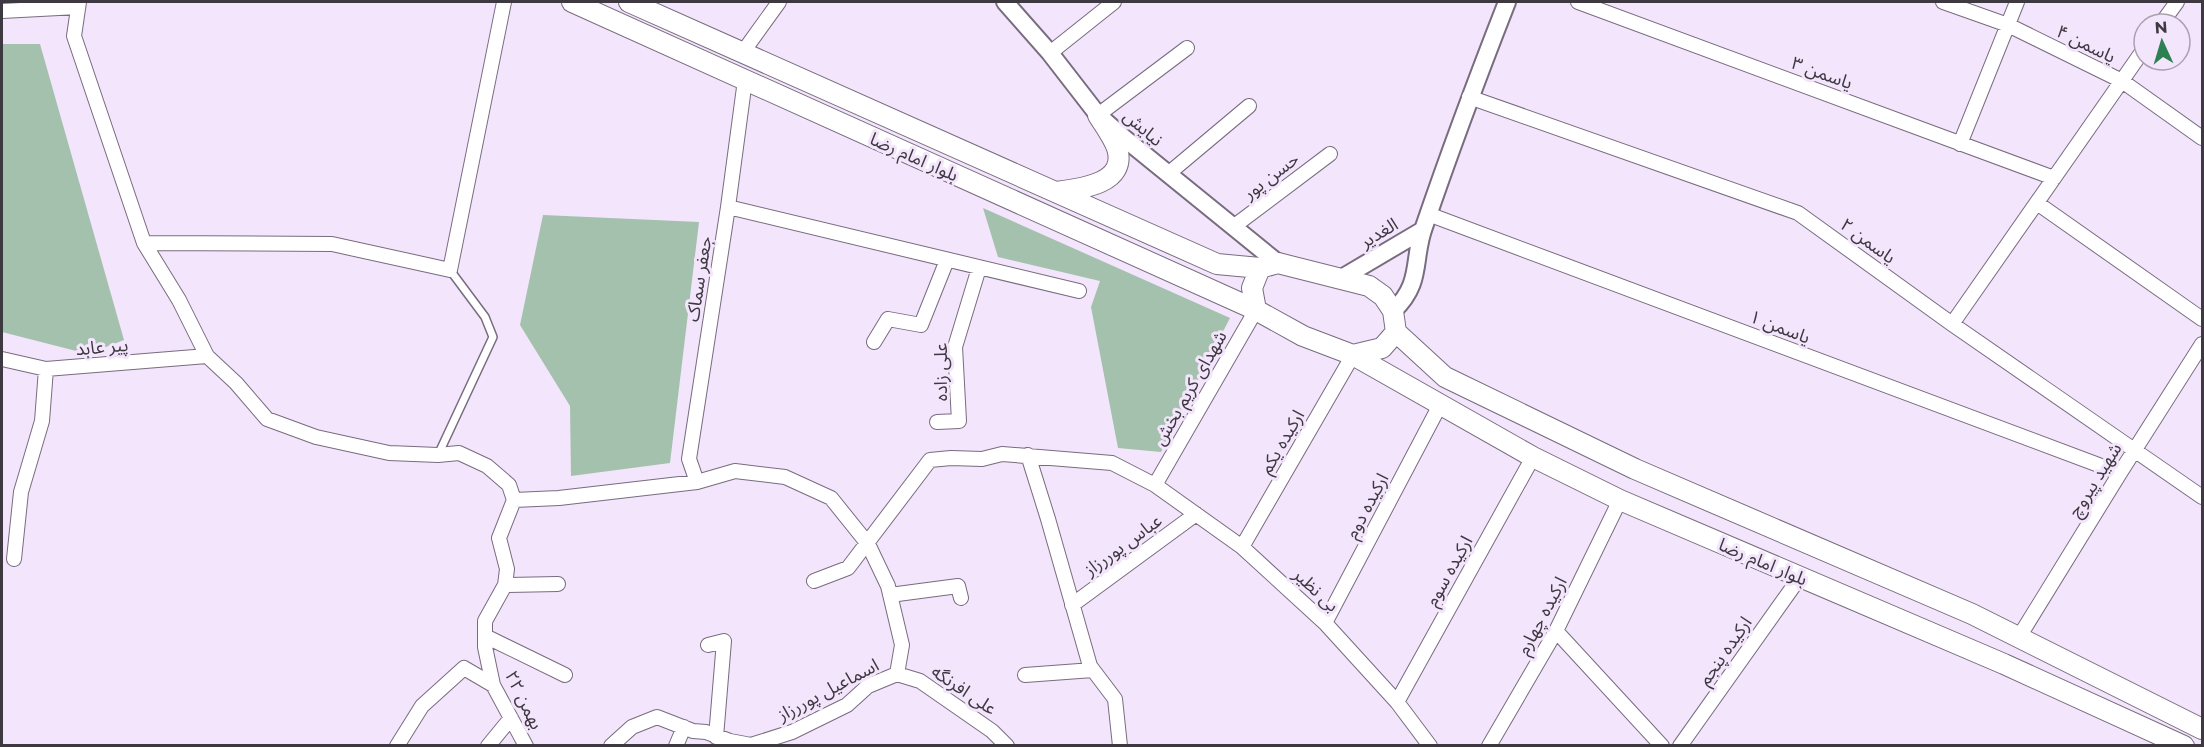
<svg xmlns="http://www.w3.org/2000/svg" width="2204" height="747" viewBox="0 0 2204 747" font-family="Montserrat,'Noto Sans Arabic',sans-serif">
  <rect width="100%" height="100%" fill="#f3e5fb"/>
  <!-- green -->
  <path fill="#a4c1ad" d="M2,44H40L124,340L88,354L2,332Z
    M983,208L1230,318L1161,452L1118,448L1091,307L1100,281L998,257Z
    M543,215L699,222L670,463L571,476L570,406L520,325Z"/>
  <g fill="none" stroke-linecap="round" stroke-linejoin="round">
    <!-- service casing -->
    <g stroke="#786c7f" stroke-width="10">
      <path id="service" d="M438,455L493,337L485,317L450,270"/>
    </g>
    <!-- minor casing -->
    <g stroke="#786c7f" stroke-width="16">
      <path id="minor" d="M79,2L74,36L144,243L179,300L207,356L236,383L267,419L316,437L389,453L438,455L459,453L487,466L509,485L514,500L559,498L697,482L735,471L785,477L831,498L868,544L888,586L902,645L897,674
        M1578,2L2054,178
        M1943,2L2008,25L2122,81L2202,138
        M2,11L78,7
        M2161,24L2177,2
        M743,52L779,2
        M1050,53L1114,2
        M1469,97L1798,213L1952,324L2202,497
        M1098,115L1187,48
        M1960,144L2017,2
        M1168,174L1249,106
        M2037,203L2202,319
        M728,207L1079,291
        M1428,214L2120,473
        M1233,227L1330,154
        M144,243L332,244L450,270L504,2
        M1952,324L2144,49
        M874,342L888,319L921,325L947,260
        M2,359L46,369L207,356
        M937,422L959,421L955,347L979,268
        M1028,455L1048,519L1090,666L1115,699L1120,746
        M697,482L689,459L728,207L745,80
        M1155,485L1256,310
        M514,500L499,538L507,569L505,585L485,621V647L493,685L526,746
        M1242,547L1353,355
        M14,559L21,492L42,421L46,369
        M814,581L848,568L930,460L951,458L982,459L1002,454L1112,463L1155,485L1242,547L1325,623L1397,702L1430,746
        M505,585L558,584
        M890,595L958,586L961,598
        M1072,605L1196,514
        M1325,623L1440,405
        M1556,631L1662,746
        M485,636L565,675
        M2019,637L2120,473L2202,344
        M708,645L724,641L716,737
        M897,674L920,681L992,731L1007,746
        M1025,675L1093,670
        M1397,702L1533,457
        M397,746L422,706L464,668L493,685
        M488,746L511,718
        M611,746L632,727L657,717L693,731L706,732L730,741L751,745L792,732L847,705L868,686L897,674
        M676,746L684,727
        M1489,746L1556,631L1620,500
        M1680,746L1800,577"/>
    </g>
    <!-- tertiary casing -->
    <g stroke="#786c7f" stroke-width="20">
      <path id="tertiary" d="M1005,2L1050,53L1098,115L1124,138L1278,263
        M1340,279L1423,230
        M1393,311C1423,283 1412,260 1424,227C1450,151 1478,76 1507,2"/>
    </g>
    <!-- secondary casing -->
    <g stroke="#786c7f" stroke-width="22">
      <path id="secondary" d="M572,2L1256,310L1303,336L1353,355L1382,348L1396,332L1393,311L1383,296L1369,286L1278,263L1260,268L1252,288L1256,310
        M629,2L1217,264L1260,268
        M1056,192C1080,189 1128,184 1117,148C1113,137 1104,125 1098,115
        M1396,332L1445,377L1635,469L1972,614L2202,729
        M1353,355L1533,457L1620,500L2004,664L2184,746"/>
    </g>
    <!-- service -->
    <use href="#service" stroke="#fff" stroke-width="7"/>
    <!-- minor -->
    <use href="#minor" stroke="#fff" stroke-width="14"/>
    <!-- tertiary -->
    <use href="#tertiary" stroke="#fff" stroke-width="16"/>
    <!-- secondary -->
    <use href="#secondary" stroke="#fff" stroke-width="20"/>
  </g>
  <g text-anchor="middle" stroke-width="6" stroke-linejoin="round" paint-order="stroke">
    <!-- street labels -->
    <g font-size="18" fill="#3e3841" stroke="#f3e5fb">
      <text transform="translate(2086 44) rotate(26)" y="6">یاسمن ۴</text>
      <text transform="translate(1822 73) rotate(20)" y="6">یاسمن ۳</text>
      <text transform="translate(1143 128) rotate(40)" y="6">نیایش</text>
      <text transform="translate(914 157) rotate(24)" y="6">بلوار امام رضا</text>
      <text transform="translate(1271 176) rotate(-37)" y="6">حسن پور</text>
      <text transform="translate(1379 233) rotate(-31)" y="6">الغدیر</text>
      <text transform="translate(1868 241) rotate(36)" y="6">یاسمن ۲</text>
      <text transform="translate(699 279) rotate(-81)" y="6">جعفر سماک</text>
      <text transform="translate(1780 327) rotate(21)" y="6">یاسمن ۱</text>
      <text transform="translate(102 347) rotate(-5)" y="6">پیر عابد</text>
      <text transform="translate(941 372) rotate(-90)" y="6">علی زاده</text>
      <text transform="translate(1190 388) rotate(-60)" y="6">شهدای کریم بخش</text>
      <text transform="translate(1282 442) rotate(-60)" y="6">ارکیده یکم</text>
      <text transform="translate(2095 480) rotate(-58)" y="6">شهید پیروچ</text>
      <text transform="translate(1367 506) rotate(-62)" y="6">ارکیده دوم</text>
      <text transform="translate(1123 545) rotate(-36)" y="6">عباس پوررزاز</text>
      <text transform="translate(1763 562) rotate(23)" y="6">بلوار امام رضا</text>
      <text transform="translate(1449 571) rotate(-61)" y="6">ارکیده سوم</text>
      <text transform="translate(1316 590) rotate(43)" y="6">بی نظیر</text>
      <text transform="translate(1542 616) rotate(-62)" y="6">ارکیده چهارم</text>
      <text transform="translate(1725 651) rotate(-55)" y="6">ارکیده پنجم</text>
      <text transform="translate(828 690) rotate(-28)" y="6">اسماعیل پوررزاز</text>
      <text transform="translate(964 690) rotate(34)" y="6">علی افرنگه</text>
      <text transform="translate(524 700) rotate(64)" y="6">۲۲ بهمن</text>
    </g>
  </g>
  <!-- border -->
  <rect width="2204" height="747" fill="none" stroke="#3e3841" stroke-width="6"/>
  <!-- north arrow -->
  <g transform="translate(2162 42) rotate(356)"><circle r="28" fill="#f3e5fb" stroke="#aba0b1" stroke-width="1.5"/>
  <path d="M0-4.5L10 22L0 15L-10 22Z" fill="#2d8052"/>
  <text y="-9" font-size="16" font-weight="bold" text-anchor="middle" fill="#3e3841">N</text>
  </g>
</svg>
